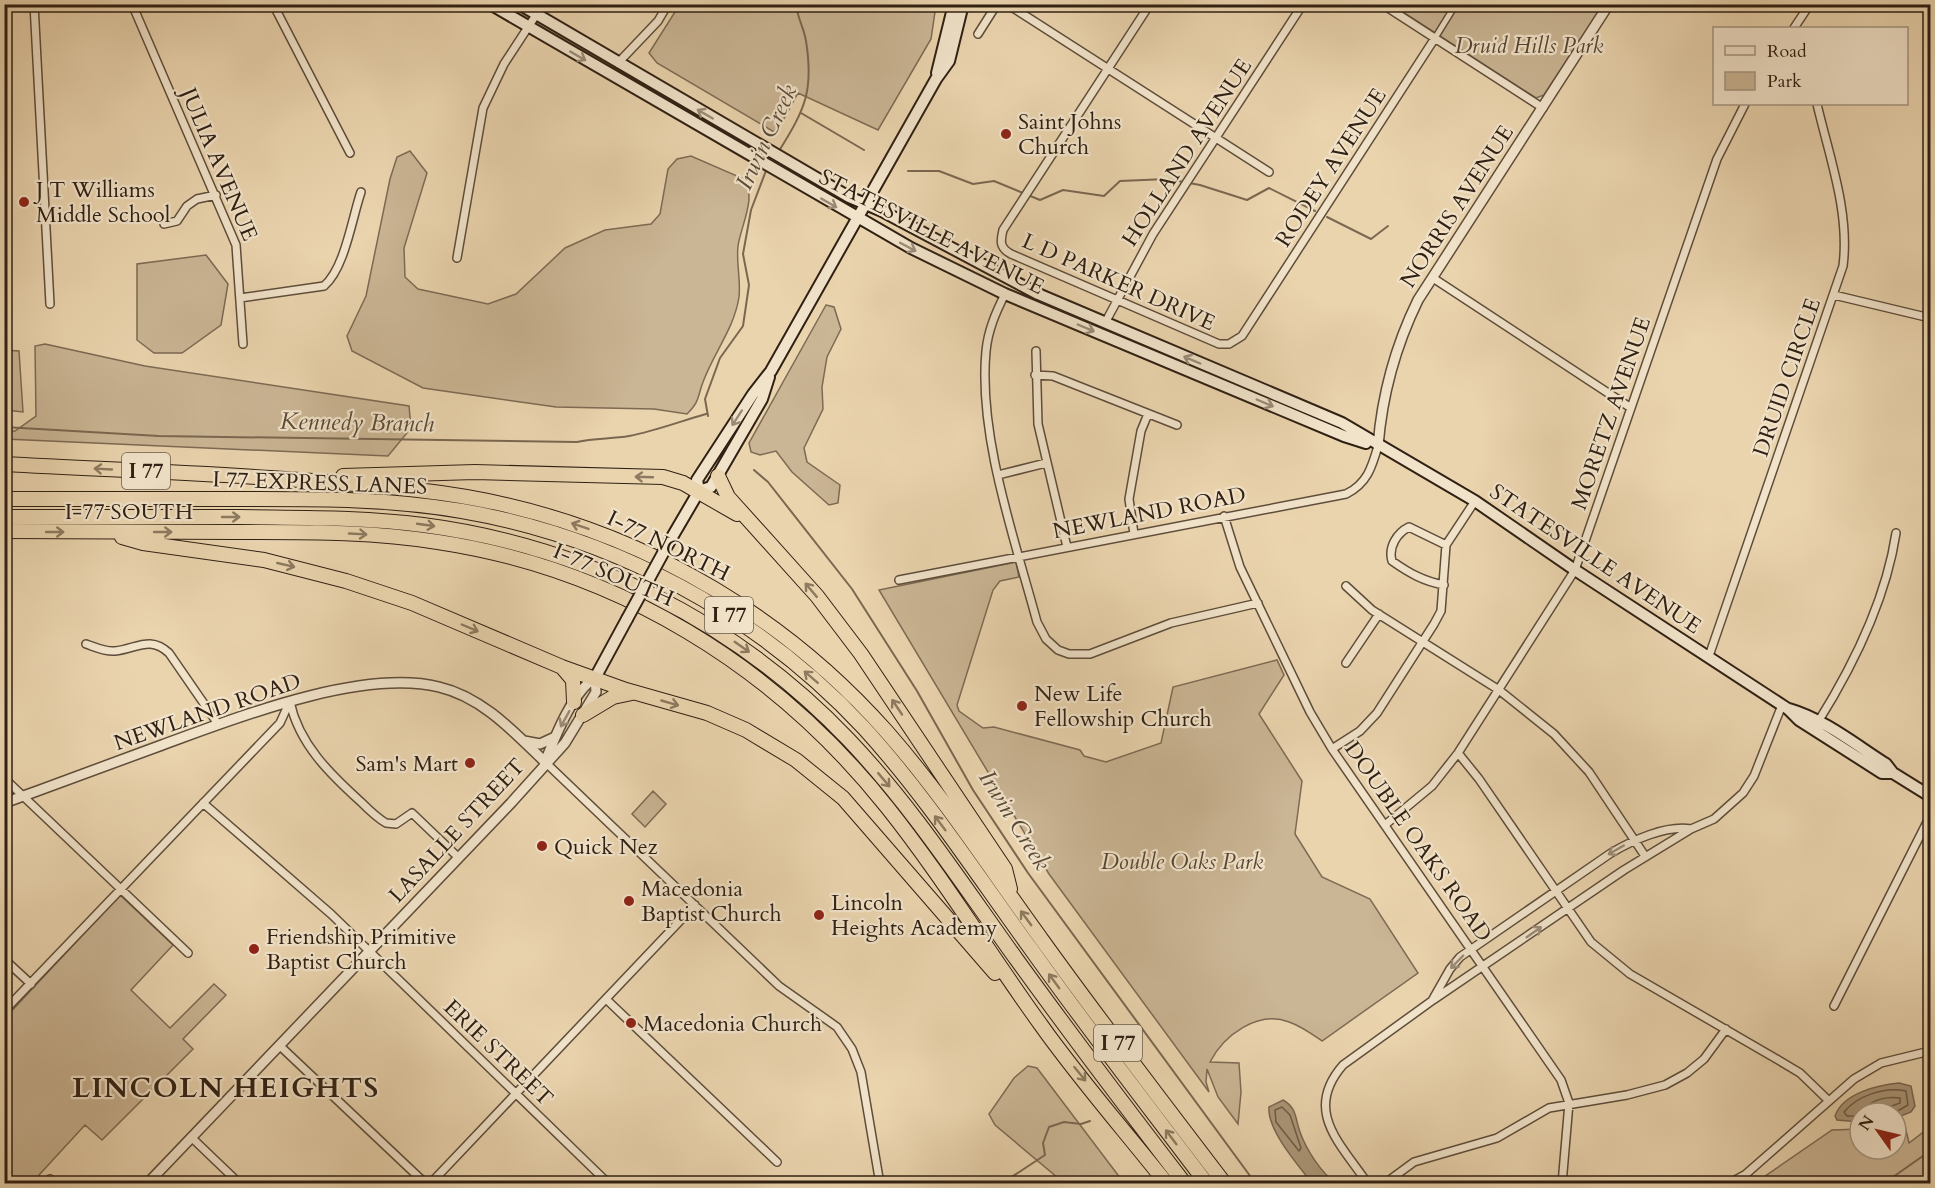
<svg xmlns="http://www.w3.org/2000/svg" width="1935" height="1188" viewBox="0 0 1935 1188" font-family="Cardo,serif">
  <rect width="100%" height="100%" fill="#ead4ae"/>
  <filter id="stains"><feTurbulence type="fractalNoise" baseFrequency=".00333" numOctaves="4"/><feColorMatrix values="0 0 0 0 .2 0 0 0 0 .09 0 0 0 0 .02 0 0 0 .5 -.17"/></filter>
  <radialGradient id="worn" r=".72"><stop offset=".6" stop-color="#630" stop-opacity="0"/><stop offset="1" stop-color="#630" stop-opacity=".3"/></radialGradient>
  <!-- green -->
  <path fill="#cab594" stroke="#7d6a54" stroke-width="1.5" d="M680,4H936V5L931,39L878,130L798,93L776,133L657,63L649,53Z
    M1392,5H1603L1544,95L1536,98Z
    M410,151L427,173L404,248L405,277L418,289L488,304L516,294L565,248L605,230L651,224L660,214L668,169L677,159L691,156L744,179C757,198 741,225 738,246C736,263 741,280 739,297C734,329 714,352 703,382C697,398 700,401 687,414L654,409L556,407L423,388L352,351L347,336L366,296L390,179L397,157Z
    M206,255L228,284L221,325L182,353H154L137,340V264Z
    M826,305L834,307L841,329L827,357L822,387L823,409L804,448L807,462L840,485L838,503L829,505L792,472L776,451L760,455L751,452L749,443Z
    M45,344L145,366L409,406L411,428L388,456L5,439V431H15L36,416L35,346Z
    M4,350L19,351L23,412L5,410Z
    M1016,562L1019,577L1000,581L993,590L957,705L959,711L983,728L994,727L1080,750L1084,756L1106,762L1161,743L1173,687L1277,660L1284,675L1259,714L1302,781L1295,834L1322,877L1370,899L1418,973L1322,1041C1312,1034 1301,1026 1289,1022C1258,1010 1224,1035 1210,1062L1239,1063L1241,1092L1238,1124L1218,1097L1207,1069L1206,1082L1209,1092L1049,874L879,590Z
    M653,791L666,804L645,827L632,814Z
    M120,895L173,945L131,990L170,1028L214,984L226,995L183,1039L193,1049L102,1140L85,1125L39,1175L47,1183H5V1018Z
    M1028,1066L1037,1068L1124,1183H1064L995,1125L989,1114L1014,1078Z
    M1905,1126L1909,1143L1930,1127V1183H1755L1832,1130L1860,1129V1149H1896V1127Z"/>
  <!-- water -->
  <path fill="#ab9779" stroke="#7a6750" stroke-width="1.5" d="M1899,1083L1911,1086L1915,1106L1911,1112L1896,1118V1113H1860V1122L1837,1120L1835,1116C1843,1093 1878,1085 1899,1083Z
    M1283,1100C1297,1108 1295,1118 1300,1132C1306,1149 1321,1173 1336,1183H1312C1298,1165 1267,1130 1269,1107Z"/>
  <g fill="none" stroke-linecap="round" stroke-linejoin="round">
    <!-- shore -->
    <path stroke="#6e5c46" stroke-width="1.5" d="M1282,1107L1290,1115L1301,1148L1299,1151L1276,1122L1275,1110Z
      M1869,1113L1865,1108C1874,1099 1888,1096 1900,1098V1103L1889,1107L1884,1113
      M1860,1116H1847L1844,1112C1857,1096 1885,1086 1906,1091L1908,1105L1894,1113"/>
    <!-- stream -->
    <path stroke="#7a6750" stroke-width="2" d="M801,113L864,150
      M779,151C805,109 814,91 806,41C804,28 797,17 796,4
      M908,171H939L973,184L994,181L1040,200L1063,190L1104,196L1120,181L1167,179L1200,185L1247,200L1269,188L1315,211
      M1327,217L1371,239L1388,226
      M708,416L705,399L720,358L743,326L749,285L743,254L751,210L767,168
      M4,427L159,436L577,442C594,438 612,439 629,436C655,431 681,421 706,414
      M754,470L768,482L852,589L917,691L973,790L1028,873L1256,1184
      M1001,1184L1045,1155L1043,1143L1049,1127L1064,1122L1081,1124L1090,1121
      M1883,1184L1930,1151"/>
    <!-- pedestrian casing -->
    <g stroke="#5e4d3a" stroke-width="8">
      <path id="pedestrian" d="M1435,38L1456,4"/>
    </g>
    <!-- minor casing -->
    <g stroke="#5e4d3a" stroke-width="10">
      <path id="minor" d="M34,4L50,304
        M132,4L236,245L243,344
        M273,4L350,153
        M1007,4L1269,172
        M1150,4L1003,230C1000,242 1000,248 1011,254L1219,344H1229L1242,336L1435,38
        M1382,4L1543,108
        M1794,28L1810,4
        M978,34L997,4
        M618,63L658,21L668,4
        M164,224L177,221L187,206L197,199L216,195
        M457,258L483,108L504,64L536,15
        M1433,278L1631,408
        M1005,294C996,312 988,330 986,351C978,436 1015,540 1037,622L1046,639L1058,650L1069,654H1090L1171,623L1258,603
        M1834,295L1930,318
        M240,298L324,286C345,268 352,218 361,192
        M1105,323L1153,234L1303,4
        M1036,351L1038,424L1067,547
        M1035,375L1053,376L1177,425
        M998,475L1046,463
        M1224,516L1240,567L1310,712L1332,749L1561,1080L1569,1103L1562,1184
        M1134,534L1129,499L1141,431L1148,414
        M899,580L1346,494C1367,484 1372,467 1378,446
        M1444,585C1423,581 1409,573 1392,561C1388,547 1397,533 1409,527L1446,545
        M1346,586L1372,610L1499,690L1554,734L1589,772L1645,856
        M86,644C95,647 105,652 115,651C136,649 150,635 169,653L218,724
        M1709,656L1843,266C1850,212 1829,156 1817,104
        M1346,663L1379,614
        M290,702C299,744 330,774 361,802C369,810 377,818 386,823L396,824L412,813L459,858
        M1818,722C1853,666 1886,599 1896,533
        M1332,749L1360,731L1377,713L1434,624L1441,611L1446,545L1475,501
        M1458,753L1479,779L1591,942L1630,974L1780,1061L1800,1073L1829,1101
        M545,762L779,986L837,1027L852,1049L861,1072L880,1184
        M4,778L188,953
        M203,803L331,914L609,1184
        M1385,825L1432,786L1458,753L1575,570L1717,159L1745,104
        M4,959L31,984
        M1433,999L1450,969L1460,957L1611,853C1633,840 1666,825 1691,829
        M607,1000L777,1162
        M1834,1006L1930,816
        M4,1011L280,723L290,701
        M279,1045L426,1184
        M191,1137L240,1184
        M50,1179L55,1184
        M430,1184L695,905
        M1368,1184C1340,1143 1303,1111 1343,1065L1433,1000L1624,870L1691,829L1714,819L1743,793L1754,776L1782,705
        M1384,1184L1414,1162L1497,1138L1549,1108L1627,1095L1665,1085L1687,1073L1704,1059L1726,1029
        M1728,1184L1746,1174L1854,1079L1881,1063L1930,1051"/>
    </g>
    <!-- tertiary casing -->
    <g stroke="#5e4d3a" stroke-width="12">
      <path id="tertiary" d="M1378,446C1382,396 1396,345 1418,300L1609,4
        M524,741L540,744L555,737
        M4,803C57,784 110,764 162,745C236,718 361,668 439,687C482,697 514,732 545,762
        M147,1184L511,803L565,743L596,692L595,678C573,691 555,737 545,762"/>
    </g>
    <!-- secondary casing -->
    <g stroke="#302013" stroke-width="14">
      <path id="secondary" d="M490,4L911,248L1005,294L1344,436L1366,443
        M519,4L849,197L882,211L1038,294L1342,423L1475,501L1575,570L1788,709L1799,720L1882,773H1893
        M937,73L954,4
        M699,491L697,480L753,394L771,371L936,79L949,61L963,4
        M699,491L711,487L762,399L769,377
        M668,544L699,491
        M595,678L627,619
        M1789,709C1824,719 1856,745 1886,764L1893,773L1930,796"/>
    </g>
    <!-- motorway casing -->
    <g stroke="#302013" stroke-width="16">
      <path id="motorway" d="M4,464C111,470 218,473 325,482C385,486 446,491 506,505C653,539 787,619 887,732C944,797 991,870 1042,940C1101,1022 1163,1103 1225,1184
        M343,476L475,472L663,477L683,483L737,514
        M718,476L728,497L817,596L861,654L1005,869L1010,889
        M4,499C82,499 160,499 237,499C312,499 387,498 462,511C614,537 758,614 864,728C926,796 977,875 1031,949C1088,1029 1148,1106 1207,1184
        M4,517C83,517 161,517 240,517C301,518 362,517 423,525C584,546 736,621 848,739C912,806 963,885 1017,960C1072,1036 1128,1110 1185,1184
        M4,531C82,532 159,532 236,532C303,532 371,531 438,542C617,569 774,665 887,807C942,876 989,953 1041,1025C1080,1080 1125,1131 1167,1184
        M122,537L143,543L264,560L346,581L412,603L562,667L626,690L707,713L746,730L796,760L843,798L995,973
        M562,667L573,680L574,702
        M583,715L613,697L632,693"/>
    </g>
    <!-- pedestrian -->
    <use href="#pedestrian" stroke="#f1e3ca" stroke-width="5"/>
    <!-- minor -->
    <use href="#minor" stroke="#f1e3ca" stroke-width="7"/>
    <!-- tertiary -->
    <use href="#tertiary" stroke="#f1e3ca" stroke-width="9"/>
    <!-- secondary -->
    <use href="#secondary" stroke="#f1e3ca" stroke-width="10"/>
    <!-- motorway -->
    <use href="#motorway" stroke="#ead4ae" stroke-width="14"/>
    <!-- secondary-bridge casing -->
    <g stroke="#302013" stroke-width="14" stroke-linecap="butt">
      <path id="secondary-bridge" d="M627,619L668,544"/>
    </g>
    <!-- secondary-bridge -->
    <use href="#secondary-bridge" stroke="#f1e3ca" stroke-width="10"/>
  </g>
  <!-- one-way arrows -->
  <defs><path id="oneway-shaft" d="M-6 0H5M1.5-3L5.5 0L1.5 3" fill="none" stroke-width="1.6" stroke-linecap="round" stroke-linejoin="round" transform="scale(1.5)"/></defs>
  <g stroke="#9a8b78">
    <use href="#oneway-shaft" transform="translate(578 56) rotate(30)"/>
    <use href="#oneway-shaft" transform="translate(705 114) rotate(-150)"/>
    <use href="#oneway-shaft" transform="translate(829 203) rotate(30)"/>
    <use href="#oneway-shaft" transform="translate(908 247) rotate(28)"/>
    <use href="#oneway-shaft" transform="translate(1086 328) rotate(23)"/>
    <use href="#oneway-shaft" transform="translate(1192 360) rotate(-157)"/>
    <use href="#oneway-shaft" transform="translate(1265 403) rotate(23)"/>
    <use href="#oneway-shaft" transform="translate(737 418) rotate(123)"/>
    <use href="#oneway-shaft" transform="translate(565 719) rotate(119)"/>
    <use href="#oneway-shaft" transform="translate(1616 850) rotate(150)"/>
    <use href="#oneway-shaft" transform="translate(1534 932) rotate(-35)"/>
    <use href="#oneway-shaft" transform="translate(1457 962) rotate(134)"/>
  </g>
  <g stroke="#8d7a60">
    <use href="#oneway-shaft" transform="translate(103 469) rotate(-177)"/>
    <use href="#oneway-shaft" transform="translate(644 477) rotate(-178)"/>
    <use href="#oneway-shaft" transform="translate(231 517)"/>
    <use href="#oneway-shaft" transform="translate(426 525) rotate(8)"/>
    <use href="#oneway-shaft" transform="translate(580 526) rotate(-161)"/>
    <use href="#oneway-shaft" transform="translate(55 532)"/>
    <use href="#oneway-shaft" transform="translate(163 532)"/>
    <use href="#oneway-shaft" transform="translate(358 534) rotate(3)"/>
    <use href="#oneway-shaft" transform="translate(286 565) rotate(13)"/>
    <use href="#oneway-shaft" transform="translate(811 590) rotate(-130)"/>
    <use href="#oneway-shaft" transform="translate(470 628) rotate(23)"/>
    <use href="#oneway-shaft" transform="translate(742 647) rotate(35)"/>
    <use href="#oneway-shaft" transform="translate(811 677) rotate(-139)"/>
    <use href="#oneway-shaft" transform="translate(670 703) rotate(16)"/>
    <use href="#oneway-shaft" transform="translate(897 707) rotate(-124)"/>
    <use href="#oneway-shaft" transform="translate(884 780) rotate(50)"/>
    <use href="#oneway-shaft" transform="translate(940 823) rotate(-127)"/>
    <use href="#oneway-shaft" transform="translate(1026 918) rotate(-126)"/>
    <use href="#oneway-shaft" transform="translate(1054 981) rotate(-126)"/>
    <use href="#oneway-shaft" transform="translate(1080 1074) rotate(51)"/>
    <use href="#oneway-shaft" transform="translate(1171 1137) rotate(-127)"/>
  </g>
  <!-- markers -->
  <g fill="#8f2418" stroke="#f1e3ca" stroke-width="2">
    <circle cx="1006" cy="134" r="6"/>
    <circle cx="24" cy="202" r="6"/>
    <circle cx="1022" cy="706" r="6"/>
    <circle cx="470" cy="763" r="6"/>
    <circle cx="542" cy="846" r="6"/>
    <circle cx="629" cy="901" r="6"/>
    <circle cx="819" cy="915" r="6"/>
    <circle cx="254" cy="949" r="6"/>
    <circle cx="631" cy="1023" r="6"/>
  </g>
  <g text-anchor="middle" stroke-width="4.5" stroke-linejoin="round" paint-order="stroke">
    <!-- shield labels -->
    <g fill="#f1e3ca" stroke="#6a5a4a" stroke-width="1.5">
      <rect x="122" y="453" width="48" height="36" rx="4.5"/>
      <rect x="705" y="597" width="48" height="36" rx="4.5"/>
      <rect x="1094" y="1025" width="48" height="36" rx="4.5"/>
    </g>
    <g font-size="21" font-weight="bold" fill="#302013">
      <text x="146" y="478">I 77</text>
      <text x="729" y="622">I 77</text>
      <text x="1118" y="1050">I 77</text>
    </g>
    <!-- park labels -->
    <g font-size="22" font-style="italic" fill="#564533" stroke="#f1e3ca">
      <text x="1529" y="53">Druid Hills Park</text>
      <text x="1182" y="869">Double Oaks Park</text>
    </g>
    <!-- poi labels -->
    <g font-size="22" fill="#302013" stroke="#f1e3ca" text-anchor="start">
      <text x="1018" y="129">Saint Johns<tspan x="1018" dy="25">Church</tspan></text>
      <text x="36" y="197">J T Williams<tspan x="36" dy="25">Middle School</tspan></text>
      <text x="1034" y="701">New Life<tspan x="1034" dy="25">Fellowship Church</tspan></text>
      <text x="458" y="771" text-anchor="end">Sam's Mart</text>
      <text x="554" y="854">Quick Nez</text>
      <text x="641" y="896">Macedonia<tspan x="641" dy="25">Baptist Church</tspan></text>
      <text x="831" y="910">Lincoln<tspan x="831" dy="25">Heights Academy</tspan></text>
      <text x="266" y="944">Friendship Primitive<tspan x="266" dy="25">Baptist Church</tspan></text>
      <text x="643" y="1031">Macedonia Church</text>
    </g>
    <!-- street labels -->
    <g font-size="22" fill="#302013" stroke="#f1e3ca">
      <text transform="translate(1186 152) rotate(-57)" y="8">HOLLAND AVENUE</text>
      <text transform="translate(220 164) rotate(67)" y="8">JULIA AVENUE</text>
      <text transform="translate(1330 167) rotate(-57)" y="8">RODEY AVENUE</text>
      <text transform="translate(1456 206) rotate(-57)" y="8">NORRIS AVENUE</text>
      <text transform="translate(932 231) rotate(27)" y="8">STATESVILLE AVENUE</text>
      <text transform="translate(1119 281) rotate(24)" y="8">L D PARKER DRIVE</text>
      <text transform="translate(1786 377) rotate(-71)" y="8">DRUID CIRCLE</text>
      <text transform="translate(1610 413) rotate(-71)" y="8">MORETZ AVENUE</text>
      <text transform="translate(320 482) rotate(2)" y="8">I 77 EXPRESS LANES</text>
      <text x="129" y="519">I-77 SOUTH</text>
      <text transform="translate(1149 512) rotate(-11)" y="8">NEWLAND ROAD</text>
      <text transform="translate(669 545) rotate(26)" y="8">I-77 NORTH</text>
      <text transform="translate(1596 558) rotate(34)" y="8">STATESVILLE AVENUE</text>
      <text transform="translate(614 574) rotate(23)" y="8">I-77 SOUTH</text>
      <text transform="translate(207 711) rotate(-19)" y="8">NEWLAND ROAD</text>
      <text transform="translate(456 830) rotate(-47)" y="8">LASALLE STREET</text>
      <text transform="translate(1419 841) rotate(55)" y="8">DOUBLE OAKS ROAD</text>
      <text transform="translate(499 1052) rotate(44)" y="8">ERIE STREET</text>
    </g>
    <!-- water labels -->
    <g font-size="24" font-style="italic" fill="#5b4a37" stroke="#f1e3ca">
      <text transform="translate(766 137) rotate(-65)" y="8">Irwin Creek</text>
      <text transform="translate(357 422) rotate(1)" y="8">Kennedy Branch</text>
      <text transform="translate(1015 820) rotate(58)" y="8">Irwin Creek</text>
    </g>
    <!-- district labels -->
    <g font-size="28" font-weight="bold" letter-spacing="1.5" fill="#302013" stroke="#f1e3ca">
      <text x="226" y="1097">LINCOLN HEIGHTS</text>
    </g>
  </g>
  <!-- margin -->
  <rect width="1935" height="1188" fill="none" stroke="#ead4ae" stroke-width="24"/>
  <rect x="6" y="6" width="1923" height="1176" fill="none" stroke="#302013" stroke-width="3"/>
  <rect x="12" y="12" width="1911" height="1164" fill="none" stroke="#302013" stroke-width="1.5"/>
  <!-- legend -->
  <rect x="1713" y="27" width="195" height="78" fill="#f1e3ca" stroke="#a49581" stroke-width="1.5"/>
  <rect x="1725" y="46" width="30" height="9" fill="#f1e3ca" stroke="#a49581" stroke-width="1.5"/>
  <text x="1767" y="57" font-size="18" fill="#302013">Road</text>
  <rect x="1725" y="72" width="30" height="18" fill="#cab594" stroke="#a49581" stroke-width="1.5"/>
  <text x="1767" y="87" font-size="18" fill="#302013">Park</text>
  <!-- north arrow -->
  <g transform="translate(1878 1131) rotate(304)"><circle r="28" fill="#f1e3ca" stroke="#a49581" stroke-width="1.5"/>
  <path d="M0-4.5L10 22L0 15L-10 22Z" fill="#8f2418"/>
  <text y="-9" font-size="16" font-weight="bold" text-anchor="middle" fill="#302013">N</text>
  </g>
  <rect width="100%" height="100%" filter="url(#stains)"/>
  <rect width="100%" height="100%" fill="url(#worn)"/>
</svg>
